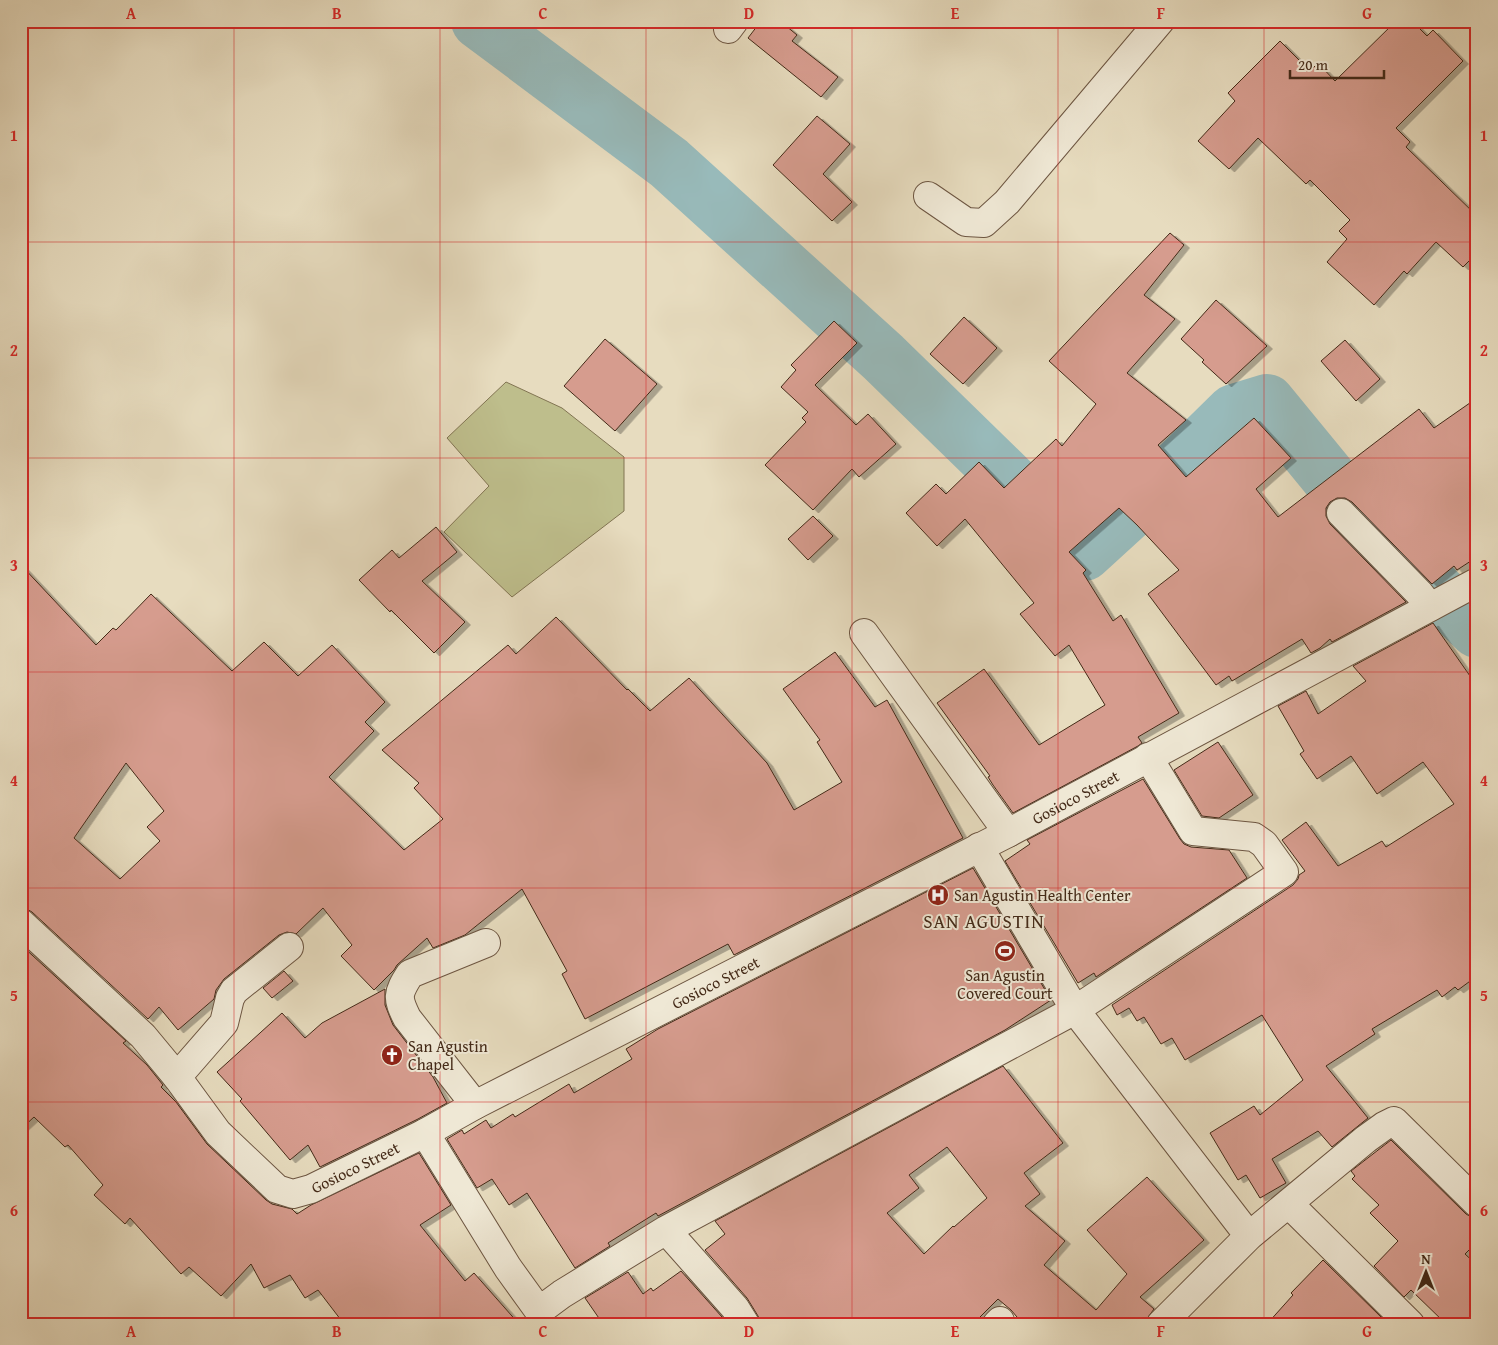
<svg xmlns="http://www.w3.org/2000/svg" width="1498" height="1345" viewBox="0 0 1498 1345" font-family="'Gentium Book Plus',serif">
  <defs>
    <filter id="shadow"><feDropShadow dx="5.5" dy="3" stdDeviation="0" flood-color="#0004"/></filter>
  </defs>
  <rect width="100%" height="100%" fill="#e7dcbf"/>
  <filter id="stains"><feTurbulence type="fractalNoise" baseFrequency=".004" numOctaves="4"/><feColorMatrix values="0 0 0 0 .2 0 0 0 0 .09 0 0 0 0 .02 0 0 0 .5 -.17"/></filter>
  <radialGradient id="worn" r=".72"><stop offset=".6" stop-color="#630" stop-opacity="0"/><stop offset="1" stop-color="#630" stop-opacity=".3"/></radialGradient>
  <!-- green -->
  <path fill="#bebe8c" stroke="#817452" d="M506,382L562,408L624,457V511L512,597L444,532L489,486L447,438Z"/>
  <g fill="none" stroke-linecap="round" stroke-linejoin="round">
    <!-- river -->
    <path stroke="#98baba" stroke-width="56" d="M479,21L669,163L883,357L1084,553L1175,470L1234,412L1267,402L1363,519L1477,630"/>
  </g>
  <!-- building -->
  <path fill="#d69c8e" stroke="#442a18" fill-rule="evenodd" filter="url(#shadow)" d="M761,21H780L797,35L792,41L838,77L821,97L748,38Z
    M1396,21H1412L1427,36L1433,30L1463,61L1396,128L1410,142L1406,147L1477,216V253L1463,267L1436,242L1407,274L1404,271L1374,305L1327,262L1347,239L1339,231L1350,220L1310,180L1306,184L1258,138L1229,169L1198,141L1235,101L1228,93L1280,41L1310,71L1318,63L1335,81Z
    M817,116L850,144L823,174L852,202L832,221L773,165Z
    M1170,233L1184,245L1144,295L1175,319L1127,373L1186,420L1158,445L1186,477L1254,418L1291,458L1256,489L1278,517L1419,409L1434,428L1477,398V557L1457,570L1454,566L1432,584L1352,502L1345,498H1337L1330,502L1326,508V516L1330,524L1406,602L1332,642L1330,639L1320,648L1311,653L1302,639L1232,681L1229,676L1216,685L1148,594L1179,570L1137,525L1119,508L1069,552L1086,570L1083,573L1113,621L1121,615L1179,713L1138,737L1142,743L1138,746L1013,813L993,785L988,777L990,776L937,703L984,669L1039,745L1105,705L1069,645L1055,656L1020,614L1034,603L965,519L937,546L906,513L936,484L946,494L979,462L1004,488L1056,439L1062,446L1096,404L1049,361Z
    M1216,300L1267,346L1226,384L1202,362L1204,360L1181,339Z
    M964,317L997,348L963,384L930,354Z
    M834,321L857,343L815,385L856,425L868,414L896,444L859,477L852,469L813,510L765,465L806,422L802,418L808,412L781,387L796,370L791,365Z
    M605,339L657,384L615,431L564,386Z
    M1345,340L1380,379L1356,401L1321,361Z
    M813,516L833,536L808,560L788,539Z
    M436,527L457,552L422,581L465,622L434,653L391,610L390,612L359,580L392,550L399,558Z
    M21,565L96,645L113,628L116,630L151,594L232,671L264,642L298,676L332,645L385,702L365,722L374,731L329,777L404,850L443,819L414,788L419,783L382,750L508,645L516,654L556,617L627,690L628,689L650,711L689,678L767,763L794,810L842,782L817,742L820,740L783,689L835,652L875,707L887,700L963,838L734,955L728,944L585,1019L562,974L567,971L522,889L465,935L433,948L427,938L397,965L394,970L374,990L341,956L352,945L323,908L296,934L287,932L279,935L224,979L216,990L214,999L178,1030L159,1007L148,1019L32,912L25,908H21ZM126,763L164,811L147,827L160,841L120,879L74,838Z
    M1433,623L1477,686V976L1458,990L1455,987L1442,997L1437,990L1372,1029L1375,1034L1326,1066L1368,1118L1332,1147L1318,1131L1272,1159L1286,1183L1260,1198L1246,1175L1238,1180L1210,1133L1254,1106L1260,1115L1303,1080L1262,1015L1185,1060L1172,1038L1161,1044L1144,1017L1137,1021L1129,1008L1117,1015L1112,1005L1293,885L1298,879L1299,875L1305,871L1282,840L1306,822L1338,866L1382,841L1386,847L1454,804L1423,762L1377,794L1351,756L1317,779L1300,754L1304,751L1278,706L1306,691L1318,714L1366,681L1353,666Z
    M1218,742L1253,795L1219,818L1202,816L1174,770Z
    M1143,779L1180,839L1184,844L1191,847L1229,850L1247,878L1096,977L1094,973L1078,983L1005,861L1030,844L1027,840Z
    M973,868L1051,1000L1005,1030L658,1216L656,1213L608,1243L610,1246L575,1268L527,1193L509,1205L492,1179L477,1188L447,1139L462,1130L464,1134L486,1120L491,1128L513,1114L515,1117L569,1084L574,1093L632,1059L626,1049L658,1029Z
    M21,945L126,1041L123,1043L147,1065L163,1085L161,1087L176,1102L207,1144L266,1200L272,1204L292,1209L297,1214L311,1205L419,1153L451,1205L420,1225L465,1281L474,1273L519,1324H344L318,1290L305,1298L290,1275L264,1288L251,1264L221,1296L189,1267L181,1274L130,1218L125,1224L94,1195L103,1185L68,1145L65,1147L34,1117L21,1129Z
    M284,971L293,981L272,998L263,988Z
    M385,989V1005L393,1025L433,1077L447,1103L418,1119L320,1167L308,1145L290,1160L240,1101L242,1099L217,1072L282,1013L305,1038L322,1023Z
    M1003,1066L1063,1143L1024,1173L1040,1194L1025,1206L1065,1241L1044,1265L1096,1310L1127,1274L1087,1230L1147,1177L1204,1240L1140,1297L1154,1309L1143,1324H1023L1011,1310L998,1299L973,1324H761L758,1316L747,1298L705,1250L725,1234L715,1221ZM947,1147L987,1198L954,1227L953,1226L924,1254L887,1213L919,1188L909,1175Z
    M1391,1140L1466,1214L1473,1218H1477V1242L1465,1254L1477,1265V1324H1446L1411,1290L1404,1297L1374,1266L1398,1241L1370,1213L1379,1205L1352,1179L1355,1176L1351,1171Z
    M1323,1260L1383,1319L1379,1324H1267L1293,1295L1291,1293Z
    M681,1271L722,1317L726,1324H603L585,1298L628,1272L643,1294L651,1288L653,1291Z"/>
  <g fill="none" stroke-linecap="round" stroke-linejoin="round">
    <!-- minor casing -->
    <g stroke="#6d5642" stroke-width="30">
      <path id="minor" d="M728,29L734,21
        M928,196L966,222L984,223L1007,202L1160,21
        M1341,513L1419,593L1430,607
        M864,633L1008,833
        M979,847L1075,1010L1249,1236
        M177,1077L224,1023L230,998L234,991L289,947
        M475,1105L407,1018C397,998 397,994 410,974L486,943
        M425,1133L508,1268L539,1311L562,1294L666,1230L1075,1010L1284,872L1264,844L1254,837L1193,831L1148,757
        M1289,1204L1410,1324
        M666,1230L735,1308L745,1324
        M997,1324L1000,1321
        M1161,1324L1249,1236L1366,1139L1384,1126L1394,1121L1477,1203"/>
    </g>
    <!-- tertiary casing -->
    <g stroke="#6d5642" stroke-width="30">
      <g id="tertiary">
        <path id="s1" d="M21,923L143,1036L177,1077L218,1133L277,1189L293,1194L311,1189L425,1133L475,1105L1008,833L1477,582"/>
      </g>
    </g>
    <!-- minor -->
    <use href="#minor" stroke="#efe8d5" stroke-width="28"/>
    <!-- tertiary -->
    <use href="#tertiary" stroke="#efe8d5" stroke-width="28"/>
  </g>
  <!-- grid -->
  <path fill="none" stroke="#d62828" stroke-width="1" stroke-opacity="0.55" d="M234,21V1324M440,21V1324M646,21V1324M852,21V1324M1058,21V1324M1264,21V1324M21,242H1477M21,458H1477M21,672H1477M21,888H1477M21,1102H1477"/>
  <!-- icons -->
  <defs>
    <g id="hospital-disc" transform="scale(1.125)"><circle r="9.5" fill="#8f2418" stroke="#efe8d5"/><path d="M-5-5h3v3.5h4V-5h3V5h-3V1.5h-4V5h-3Z" fill="#fff"/></g>
    <g id="stadium-disc" transform="scale(1.125)"><circle r="9.5" fill="#8f2418" stroke="#efe8d5"/><path d="M0-5a6.5 5 0 1 0 0 10a6.5 5 0 1 0 0-10ZM-3.5-1.8h7v3.6h-7Z" fill="#fff"/></g>
    <g id="church-disc" transform="scale(1.125)"><circle r="9.5" fill="#8f2418" stroke="#efe8d5"/><path d="M-1.2-6h2.4v3.5h3.3v2.4h-3.3V6h-2.4V-.1h-3.3v-2.4h3.3Z" fill="#fff"/></g>
  </defs>
  <g fill-rule="evenodd">
    <use href="#hospital-disc" x="938" y="895"/>
    <use href="#stadium-disc" x="1005" y="951"/>
    <use href="#church-disc" x="392" y="1055"/>
  </g>
  <g text-anchor="middle" stroke-width="4" stroke-linejoin="round" paint-order="stroke">
    <!-- street labels -->
    <g font-size="16" fill="#442a18" stroke="#efe8d5">
      <text dy="6" stroke="none"><textPath href="#s1" startOffset="1265">Gosioco Street</textPath></text>
      <text dy="6" stroke="none"><textPath href="#s1" startOffset="860">Gosioco Street</textPath></text>
      <text dy="6" stroke="none"><textPath href="#s1" startOffset="455">Gosioco Street</textPath></text>
    </g>
    <!-- poi labels -->
    <g font-size="16" fill="#442a18" stroke="#efe8d5" text-anchor="start">
      <text x="954" y="901">San Agustin Health Center</text>
      <text x="1005" y="981" text-anchor="middle">San Agustin<tspan x="1005" dy="18">Covered Court</tspan></text>
      <text x="408" y="1052">San Agustin<tspan x="408" dy="18">Chapel</tspan></text>
    </g>
    <!-- quarter labels -->
    <g font-size="19" letter-spacing="1" fill="#442a18" stroke="#efe8d5">
      <text x="984" y="928">SAN AGUSTIN</text>
    </g>
  </g>
  <!-- margin -->
  <rect width="1498" height="1345" fill="none" stroke="#e7dcbf" stroke-width="55"/>
  <!-- north arrow -->
  <g transform="translate(1426 1272)" stroke="#efe8d5" stroke-width="4" paint-order="stroke">
  <path d="M0-4L9 19L0 12L-9 19Z" fill="#442a18"/>
  <text y="-8" font-size="14" font-weight="bold" text-anchor="middle" fill="#442a18">N</text>
  </g>
  <!-- scale -->
  <path d="M1290 70v8h94v-8" fill="none" stroke="#442a18" stroke-width="2.5"/>
  <text x="1298" y="70" font-size="15" fill="#442a18" stroke="#efe8d5" stroke-width="4" paint-order="stroke">20 m</text>
  <rect x="28" y="28" width="1442" height="1290" fill="none" stroke="#d62828" stroke-width="2"/>
  <g font-size="16" text-anchor="middle" font-weight="bold" fill="#d62828">
    <text x="131" y="19">A</text>
    <text x="337" y="19">B</text>
    <text x="543" y="19">C</text>
    <text x="749" y="19">D</text>
    <text x="955" y="19">E</text>
    <text x="1161" y="19">F</text>
    <text x="1367" y="19">G</text>
    <text x="14" y="141">1</text>
    <text x="1484" y="141">1</text>
    <text x="14" y="356">2</text>
    <text x="1484" y="356">2</text>
    <text x="14" y="571">3</text>
    <text x="1484" y="571">3</text>
    <text x="14" y="786">4</text>
    <text x="1484" y="786">4</text>
    <text x="14" y="1001">5</text>
    <text x="1484" y="1001">5</text>
    <text x="14" y="1216">6</text>
    <text x="1484" y="1216">6</text>
    <text x="131" y="1337">A</text>
    <text x="337" y="1337">B</text>
    <text x="543" y="1337">C</text>
    <text x="749" y="1337">D</text>
    <text x="955" y="1337">E</text>
    <text x="1161" y="1337">F</text>
    <text x="1367" y="1337">G</text>
  </g>
  <rect width="100%" height="100%" filter="url(#stains)"/>
  <rect width="100%" height="100%" fill="url(#worn)"/>
</svg>
